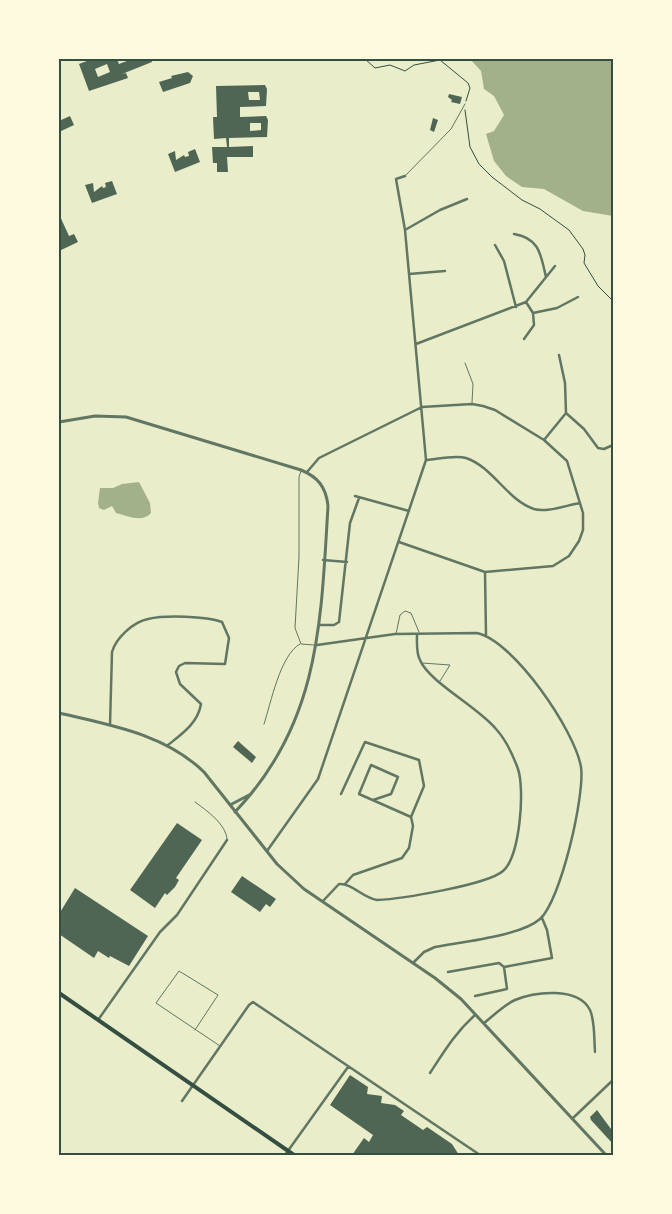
<svg xmlns="http://www.w3.org/2000/svg" width="672" height="1214" viewBox="0 0 672 1214" font-family="'Crimson Pro',serif">
  <rect width="100%" height="100%" fill="#e9edc9"/>
  <!-- water -->
  <path fill="#a3b18a" d="M470,59H613V216L583,211L544,189L522,187L506,176L494,161L486,134L494,131L504,115L494,96L484,89L481,71Z
    M139,482L150,503L151,513C142,523 128,516 116,513L112,506L104,510L99,508L98,503L100,488H113L122,484Z"/>
  <!-- building -->
  <path fill="#4f6655" fill-rule="evenodd" d="M92,59H117L119,64L132,59H151L152,62L122,74L126,73L128,78L89,91L79,64ZM107,64L110,72L98,77L95,69Z
    M188,72L193,76L190,83L163,92L159,82L172,78L171,76Z
    M265,85L267,89L266,106L240,107V117L266,116L268,120L267,137L229,138V147L253,146V157H227L228,172H217V163H213L212,147H227L226,138L214,139L213,117H217L216,86ZM248,92H259L260,100H249ZM250,123H261V130L250,131Z
    M449,94L462,97L460,104L451,102L452,100L448,97Z
    M70,116L74,125L59,132V121Z
    M433,118L438,120L434,132L430,130Z
    M195,149L200,162L175,172L168,154L175,151L176,160L184,155L185,157L189,156L188,152Z
    M112,181L117,194L92,203L85,185L93,183L94,192L102,186L103,188L106,187L105,183Z
    M59,214L69,236L74,234L78,242L59,251Z
    M238,741L256,757L252,763L233,747Z
    M177,823L202,840L176,878L179,880L175,887L167,895L165,893L155,908L130,890Z
    M242,876L276,899L270,907L266,904L260,912L231,892Z
    M75,888L148,936L129,966L110,956L109,958L98,951L94,958L59,934V914Z
    M350,1075L368,1087L367,1094L382,1096L381,1103L395,1105L404,1111L401,1115L423,1130L427,1127L452,1144L459,1155H352L364,1138L369,1142L373,1135L330,1105Z
    M597,1110L611,1129L613,1127V1144L591,1120L590,1117Z"/>
  <g fill="none" stroke-linecap="round" stroke-linejoin="round">
    <!-- path -->
    <path stroke="#344e41" stroke-width="1" d="M365,59L375,68L390,65L405,71L414,65L440,60L468,83L470,88L466,101
      M465,110L470,147L479,164L492,177L522,200L540,209L569,230L583,249L585,255L584,263L598,286L613,301"/>
    <!-- service -->
    <path stroke="#617663" stroke-width="1" d="M405,176L451,129L465,104
      M465,363L473,384L472,403
      M301,471L299,477V557L295,628L301,644L314,645
      M396,634L400,615L405,611L411,613L419,632
      M422,663L450,665L440,681
      M264,724C271,703 280,655 300,644
      M195,802C206,810 226,824 227,839
      M195,1030L218,995L179,971L156,1003L220,1046"/>
    <!-- minor -->
    <path stroke="#617663" stroke-width="2.5" d="M405,230L440,210L467,199
      M514,234C540,238 541,256 546,277
      M495,245L504,261L516,307
      M409,274L445,271
      M533,313L557,308L578,297
      M524,339L534,325L533,313L526,302
      M416,344L526,302L555,266
      M566,413L584,429L598,448L604,449L613,445
      M544,440L566,413L565,383L559,355
      M427,460C438,459 455,455 466,458C493,467 507,500 534,509C547,513 567,505 580,503
      M307,472L319,458L422,407L472,404L483,406L495,410L544,440L567,461L583,513V530L579,541L569,556L553,566L485,572L399,542
      M355,496L409,511
      M323,560L347,562
      M485,572L486,635
      M319,625H334L339,622L350,523L359,498
      M317,645L395,634L477,633C514,641 575,731 581,767C585,795 561,900 540,919C521,936 461,942 435,947L424,952L413,963
      M110,725L112,652C116,638 133,622 148,619C165,615 206,616 222,622L229,638L225,664L185,663L179,666L176,672L180,684L201,704C198,723 182,734 168,745
      M341,794L365,742L419,760L424,786L411,817L413,826L409,848L402,858L353,875L345,884
      M373,800L391,794L398,777L371,765L359,794L411,817
      M267,851L318,779L426,460L405,230L396,179L405,176
      M323,901L339,884C352,883 363,898 377,900C400,899 487,885 503,871C520,856 525,790 518,769C513,755 506,740 496,729C478,707 429,682 420,660C416,653 417,642 417,634
      M448,972L499,963L504,967L552,958L547,930L542,918
      M475,996L507,989L504,967
      M98,1020L160,932L177,915L227,840
      M484,1023C493,1016 504,1005 515,1000C534,992 578,986 590,1010C595,1021 594,1039 595,1052
      M430,1073C445,1050 455,1033 475,1015
      M182,1101L249,1005L253,1002L480,1155
      M573,1118L613,1080
      M285,1155L348,1067"/>
    <!-- tertiary -->
    <path stroke="#617663" stroke-width="3" d="M59,422L95,416L126,417L301,470C318,477 326,487 328,506C321,622 320,723 235,812
      M59,713C110,725 165,734 204,772L277,864L304,889L435,978L461,999L606,1155
      M230,805L251,794"/>
    <!-- secondary -->
    <path stroke="#344e41" stroke-width="4" d="M59,993L294,1155"/>
  </g>
  <!-- border -->
  <rect width="672" height="1214" fill="none" stroke="#fefae0" stroke-width="120"/>
  <rect x="60" y="60" width="552" height="1094" fill="none" stroke="#344e41" stroke-width="2"/>
</svg>
